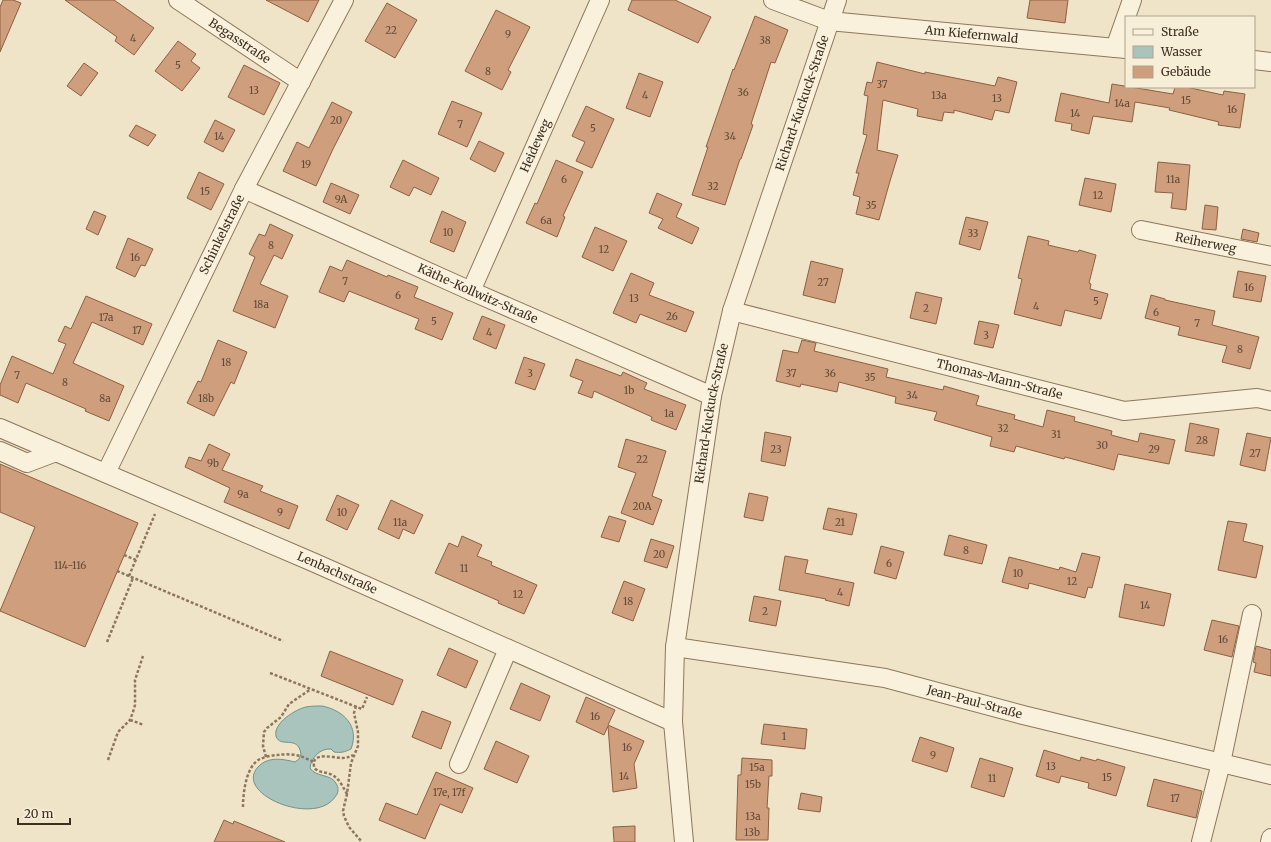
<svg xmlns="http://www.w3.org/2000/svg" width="1271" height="842" viewBox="0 0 1271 842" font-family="Merriweather,serif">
  <rect width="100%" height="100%" fill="#f0e4c8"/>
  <!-- water -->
  <path fill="#a9c4bc" stroke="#6f938a" d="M322,706C343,710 360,726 351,749C345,752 341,753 334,752L331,749C320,748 311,758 310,768C316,778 332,773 337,785C339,789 338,794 335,797C315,827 233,794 258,767C268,756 283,759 295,762L299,759L301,754C298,734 280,749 276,736C273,723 296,709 306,707C311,706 317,706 322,706Z"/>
  <!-- building -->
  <path fill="#cf9f7d" stroke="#8d5f41" d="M3,0H13L21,3L0,52V7Z
    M65,0H114L154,28L134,55L115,41L117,37Z
    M266,0H319L308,22Z
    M632,0H675L711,17L698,43L628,10Z
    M1030,0H1068L1065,23L1027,18Z
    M387,3L417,20L395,58L365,41Z
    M496,10L530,27L508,70L511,72L502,90L465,71Z
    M755,16L788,30L775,63L771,62L751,124L753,125L741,159H740L725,205L692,195L708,147H706L733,69L734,70Z
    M178,41L196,54L191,61L200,68L182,91L155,71Z
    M877,62L925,74V72L995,86L998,77L1017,82L1009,113L995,110L992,120L954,110V113L944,112L942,121L917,116L918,109L883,100L877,150L898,155L890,181L879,220L856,214L860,197L853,195L859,173H856L867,135L863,134L868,96L864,95L867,82L872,83Z
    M84,63L98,73L81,96L67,86Z
    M244,65L280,83L264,115L228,97Z
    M639,73L663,82L650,117L626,108Z
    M1112,84L1173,94L1175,87H1186L1223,95L1224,91L1245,94L1240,128L1218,125L1219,122L1169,110L1170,108L1135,102L1132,122L1093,116L1089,134L1071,130L1072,124L1055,121L1061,93L1109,103Z
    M452,101L482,113L467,147L438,134Z
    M332,102L352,112L333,149L316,186L283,171L297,142L309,148Z
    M586,106L614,119L592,168L576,161L585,142L572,136Z
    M215,120L235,130L223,152L204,142Z
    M136,125L156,135L148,146L129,136Z
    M479,141L504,153L495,172L470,159Z
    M403,160L439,178L431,195L414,187L409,196L390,187Z
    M556,160L583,172L563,216L565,217L557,237L526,223L535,203L537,204Z
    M1158,162L1190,165L1186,210L1171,208L1173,193L1155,192Z
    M199,172L224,184L211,210L187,198Z
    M1085,178L1116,184L1111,212L1079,205Z
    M331,183L359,195L350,214L323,202Z
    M657,193L682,204L676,217L699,228L692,244L658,228L663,219L649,213Z
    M1205,205L1218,207L1216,230L1202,229Z
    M94,211L106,216L98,235L86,229Z
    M442,211L466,222L454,252L430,242Z
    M966,217L988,222L980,250L959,244Z
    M270,224L293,235L282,259L274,255L260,284L288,296L275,328L233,311L255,257L249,254L259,234L265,236Z
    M595,227L627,241L613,271L582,257Z
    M1243,229L1259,233L1257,242L1241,239Z
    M1028,236L1049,241L1048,245L1078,252L1079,250L1096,255L1089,283L1091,284L1090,289L1108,294L1101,319L1065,310L1061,326L1014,314L1022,279L1018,278Z
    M128,238L153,249L145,266L141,265L135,277L116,268Z
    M347,260L387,277L388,275L418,287L414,297L453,313L442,340L415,329L419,319L349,291L344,302L319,292L330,266L342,271Z
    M811,261L843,269L835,303L803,295Z
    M1238,271L1266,276L1261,302L1233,297Z
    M631,273L654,283L649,295L694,312L686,332L640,314L636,323L613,313Z
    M916,292L942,298L936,324L910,318Z
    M1151,295L1165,299V300L1215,311L1212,325L1259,337L1250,369L1222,362L1227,346L1178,335L1180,327L1145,318Z
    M86,296L152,324L143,345L92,322L73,363L124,386L109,421L85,411L86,409L26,383L18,403L0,395V385L12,356L53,374L66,344L58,341L65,326L71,329Z
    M482,316L505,325L496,349L473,339Z
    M979,321L999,325L993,348L974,344Z
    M218,340L247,352L234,384L231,382L214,416L187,403L198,381L201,382Z
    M802,340L816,343L814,351L888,369L886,377L943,390L944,386L979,396L976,405L1015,415L1014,419L1043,427L1047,410L1075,417L1074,421L1112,431L1111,435L1138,442L1140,433L1175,440L1169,464L1118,454L1114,470L1065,457L1064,459L1016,446L1014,452L990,446L992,437L934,420L937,412L895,403L896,397L839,382L837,392L801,384L800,387L776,381L783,350L798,353Z
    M524,357L545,364L535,390L515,383Z
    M576,359L621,376L623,372L647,383L644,389L686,405L676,430L651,420L652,417L594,391L592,398L578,393L583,381L570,376Z
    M1190,423L1219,429L1214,456L1185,451Z
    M765,432L791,437L785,466L761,461Z
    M1247,433L1271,438L1265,471L1240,465Z
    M626,439L666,451L652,496L662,500L653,525L621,513L636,473L618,467Z
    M209,444L230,454L222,470L263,486L260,491L298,506L289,529L224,502L230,488L185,467L189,457L201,461Z
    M0,464L138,523L85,647L0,611L35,527L0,512Z
    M749,493L768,497L763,521L744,517Z
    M337,495L359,505L347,530L326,520Z
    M391,500L423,515L414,534L403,529L399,539L378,529Z
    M828,508L857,514L852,535L823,529Z
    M609,516L626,521L619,542L601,537Z
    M1228,521L1247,524L1243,541L1263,546L1256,578L1218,570Z
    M949,535L987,545L982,564L944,555Z
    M462,536L482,545L477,556L492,562L491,565L537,585L524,614L498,603L499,601L435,573L449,543L458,547Z
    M651,539L674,546L667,568L644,561Z
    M881,546L904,552L896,579L874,573Z
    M1082,553L1100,557L1092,588L1088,587L1085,598L1029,583L1028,589L1002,582L1009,557L1059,570L1060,567L1076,572Z
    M785,556L808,560L805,573L854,583L849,606L825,600L826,599L779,590Z
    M624,581L645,589L633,621L612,613Z
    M1125,584L1171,594L1164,626L1119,617Z
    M754,596L781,601L776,626L749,621Z
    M1212,620L1239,626L1232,657L1204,650Z
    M1256,646L1271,650V676L1254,672L1256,663L1253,662Z
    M449,648L478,661L466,688L437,675Z
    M330,651L403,680L393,705L321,676Z
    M521,683L550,696L540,721L510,709Z
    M586,697L615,710L608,725L644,741L634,764L637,788L613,792L608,726L604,735L576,722Z
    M422,711L451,722L441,749L412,737Z
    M764,724L807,729L805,749L761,744Z
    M920,737L954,748L947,772L912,761Z
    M496,741L529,756L517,783L484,769Z
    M1044,750L1080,761L1081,757L1096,761L1097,759L1125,767L1116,796L1088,788L1089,783L1061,776L1059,783L1036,776Z
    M742,758L772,760V776H769L767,808H769L768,840H736L738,775H741Z
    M980,758L1013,768L1004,797L971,787Z
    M436,772L473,788L462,813L440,804L425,839L379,820L386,803L417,815Z
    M1154,779L1202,791L1196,818L1147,806Z
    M801,793L822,797L820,812L798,809Z
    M224,820L233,824L234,821L285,842H214Z
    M635,826V842H614L613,827Z"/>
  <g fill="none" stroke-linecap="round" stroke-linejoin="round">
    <!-- minor casing -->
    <g stroke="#8d765c" stroke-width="20">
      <g id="minor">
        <path id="s1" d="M178,0L301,82"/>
        <path id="s2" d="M773,0L829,21L1126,49"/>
        <path d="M1115,48L1132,0"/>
        <path d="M1254,60L1271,62"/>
        <path id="s3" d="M244,189L471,291L712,396"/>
        <path id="s4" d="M1141,230L1271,256"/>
        <path id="s5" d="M471,291L600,0"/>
        <path id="s6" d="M732,311L1124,411L1257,398L1271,401"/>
        <path id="s7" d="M0,428L315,563L673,722"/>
        <path d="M0,451L27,463L56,452"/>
        <path id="s8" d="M106,473L244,189L344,0"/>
        <path id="s9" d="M675,647L885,678L1023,715L1271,775"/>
        <path d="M459,764L508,649"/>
        <path id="s10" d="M684,842L673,722L675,647L712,396L732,311L837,0"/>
        <path d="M1201,842L1221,763L1252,614"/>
        <path d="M1270,842L1271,838"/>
      </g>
    </g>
    <!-- path -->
    <path stroke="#8d765c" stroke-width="2.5" stroke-dasharray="3 2" stroke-linecap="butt" d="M124,555L136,560
      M117,571L283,641
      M129,576L155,514
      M107,642L133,578
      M270,673L362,709L367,697
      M356,706L354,713L358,732V746L351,763L347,794L343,811L344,816L349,827L362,842
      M130,720L144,725
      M266,757L263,746L264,732L267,728L281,717L289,704L311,689
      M108,760L118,732L130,720L133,712L135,705V680L143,656
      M347,794C343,787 339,778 332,775C327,772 322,773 317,770C315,769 314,768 314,766C311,751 335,758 342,758C347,758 349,757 353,755
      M243,807C243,793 246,766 260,759C265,757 272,755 278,755C285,754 293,754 300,756C304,757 309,760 314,762"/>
    <!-- minor -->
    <use href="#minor" stroke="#faf1dc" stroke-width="18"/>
  </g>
  <g text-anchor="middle" stroke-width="3" stroke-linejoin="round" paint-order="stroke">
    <!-- number labels -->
    <g font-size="10" fill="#624a37">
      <text x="391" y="34">22</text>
      <text x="508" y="38">9</text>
      <text x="133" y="42">4</text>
      <text x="765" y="44">38</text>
      <text x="178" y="69">5</text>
      <text x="488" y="75">8</text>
      <text x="882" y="88">37</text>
      <text x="254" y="94">13</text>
      <text x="743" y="96">36</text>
      <text x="645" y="99">4</text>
      <text x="939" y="99">13a</text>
      <text x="997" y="102">13</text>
      <text x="1186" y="104">15</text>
      <text x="1122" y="107">14a</text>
      <text x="1232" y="113">16</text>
      <text x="1075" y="117">14</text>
      <text x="336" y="124">20</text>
      <text x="460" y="128">7</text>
      <text x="593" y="132">5</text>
      <text x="219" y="140">14</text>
      <text x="730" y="140">34</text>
      <text x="306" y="168">19</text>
      <text x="564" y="183">6</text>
      <text x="1173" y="183">11a</text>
      <text x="713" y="190">32</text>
      <text x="205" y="195">15</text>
      <text x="1098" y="199">12</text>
      <text x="341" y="203">9A</text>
      <text x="871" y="209">35</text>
      <text x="546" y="224">6a</text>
      <text x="448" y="236">10</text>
      <text x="973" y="237">33</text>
      <text x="271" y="249">8</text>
      <text x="604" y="253">12</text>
      <text x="135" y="261">16</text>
      <text x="345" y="285">7</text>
      <text x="823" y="286">27</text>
      <text x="1249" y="291">16</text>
      <text x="398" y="299">6</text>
      <text x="634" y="302">13</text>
      <text x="1096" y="305">5</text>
      <text x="261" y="308">18a</text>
      <text x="1036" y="310">4</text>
      <text x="926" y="312">2</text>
      <text x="1156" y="316">6</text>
      <text x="672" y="320">26</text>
      <text x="106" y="321">17a</text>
      <text x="434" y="325">5</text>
      <text x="1197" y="327">7</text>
      <text x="137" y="334">17</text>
      <text x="489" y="336">4</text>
      <text x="986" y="339">3</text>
      <text x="1240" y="353">8</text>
      <text x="226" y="366">18</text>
      <text x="530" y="377">3</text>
      <text x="791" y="377">37</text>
      <text x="830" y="377">36</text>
      <text x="17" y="379">7</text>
      <text x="870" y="381">35</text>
      <text x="65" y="386">8</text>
      <text x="629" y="394">1b</text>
      <text x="912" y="399">34</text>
      <text x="105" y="402">8a</text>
      <text x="206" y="402">18b</text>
      <text x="669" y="417">1a</text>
      <text x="1003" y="432">32</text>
      <text x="1056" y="438">31</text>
      <text x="1202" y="444">28</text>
      <text x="1102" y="449">30</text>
      <text x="776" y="453">23</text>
      <text x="1154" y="453">29</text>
      <text x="1255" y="457">27</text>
      <text x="642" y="463">22</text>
      <text x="213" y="467">9b</text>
      <text x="243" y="498">9a</text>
      <text x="642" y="510">20A</text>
      <text x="280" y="516">9</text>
      <text x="342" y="516">10</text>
      <text x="400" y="526">11a</text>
      <text x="840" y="526">21</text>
      <text x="966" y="554">8</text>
      <text x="659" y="558">20</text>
      <text x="889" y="567">6</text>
      <text x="70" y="569">114-116</text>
      <text x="464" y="572">11</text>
      <text x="1018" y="577">10</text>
      <text x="1072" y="585">12</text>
      <text x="840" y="596">4</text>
      <text x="518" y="598">12</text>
      <text x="628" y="605">18</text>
      <text x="1145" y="609">14</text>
      <text x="765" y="615">2</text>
      <text x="1223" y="643">16</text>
      <text x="595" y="720">16</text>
      <text x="784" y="740">1</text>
      <text x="627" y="751">16</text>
      <text x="933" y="759">9</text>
      <text x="1051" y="770">13</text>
      <text x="757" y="771">15a</text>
      <text x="624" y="780">14</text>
      <text x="1107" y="781">15</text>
      <text x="992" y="782">11</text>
      <text x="753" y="788">15b</text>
      <text x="449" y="796">17e, 17f</text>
      <text x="1175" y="802">17</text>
      <text x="753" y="820">13a</text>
      <text x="752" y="836">13b</text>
    </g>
    <!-- street labels -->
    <g font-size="12" fill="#3d2e20" stroke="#f7eed8">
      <text dy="4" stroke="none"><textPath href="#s2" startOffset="203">Am Kiefernwald</textPath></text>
      <text dy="4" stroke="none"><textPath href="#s1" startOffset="74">Begasstraße</textPath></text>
      <text dy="4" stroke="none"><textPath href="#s10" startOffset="756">Richard-Kuckuck-Straße</textPath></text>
      <text dy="4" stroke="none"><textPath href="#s5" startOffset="159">Heideweg</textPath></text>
      <text dy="4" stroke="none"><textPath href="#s8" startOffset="265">Schinkelstraße</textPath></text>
      <text dy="4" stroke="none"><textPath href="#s4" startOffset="66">Reiherweg</textPath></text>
      <text dy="4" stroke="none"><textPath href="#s3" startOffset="256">Käthe-Kollwitz-Straße</textPath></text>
      <text dy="4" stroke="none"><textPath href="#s6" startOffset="276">Thomas-Mann-Straße</textPath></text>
      <text dy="4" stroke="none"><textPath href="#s10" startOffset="432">Richard-Kuckuck-Straße</textPath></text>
      <text dy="4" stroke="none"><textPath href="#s7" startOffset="367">Lenbachstraße</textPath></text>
      <text dy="4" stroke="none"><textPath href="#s9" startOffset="305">Jean-Paul-Straße</textPath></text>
    </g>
  </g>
  <!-- legend -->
  <rect x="1125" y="16" width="130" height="72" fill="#f7eed8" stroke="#ada18e"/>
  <rect x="1133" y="29" width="20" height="6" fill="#faf1dc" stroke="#ada18e"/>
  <text x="1161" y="36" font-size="12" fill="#3d2e20">Straße</text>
  <rect x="1133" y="46" width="20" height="12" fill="#a9c4bc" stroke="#ada18e"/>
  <text x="1161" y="56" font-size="12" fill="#3d2e20">Wasser</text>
  <rect x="1133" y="66" width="20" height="12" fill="#cf9f7d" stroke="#ada18e"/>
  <text x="1161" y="76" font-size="12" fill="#3d2e20">Gebäude</text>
  <!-- scale -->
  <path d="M18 818v6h52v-6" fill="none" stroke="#3d2e20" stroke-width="2"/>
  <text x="24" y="818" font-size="12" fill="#3d2e20" stroke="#f7eed8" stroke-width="3" paint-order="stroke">20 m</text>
</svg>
